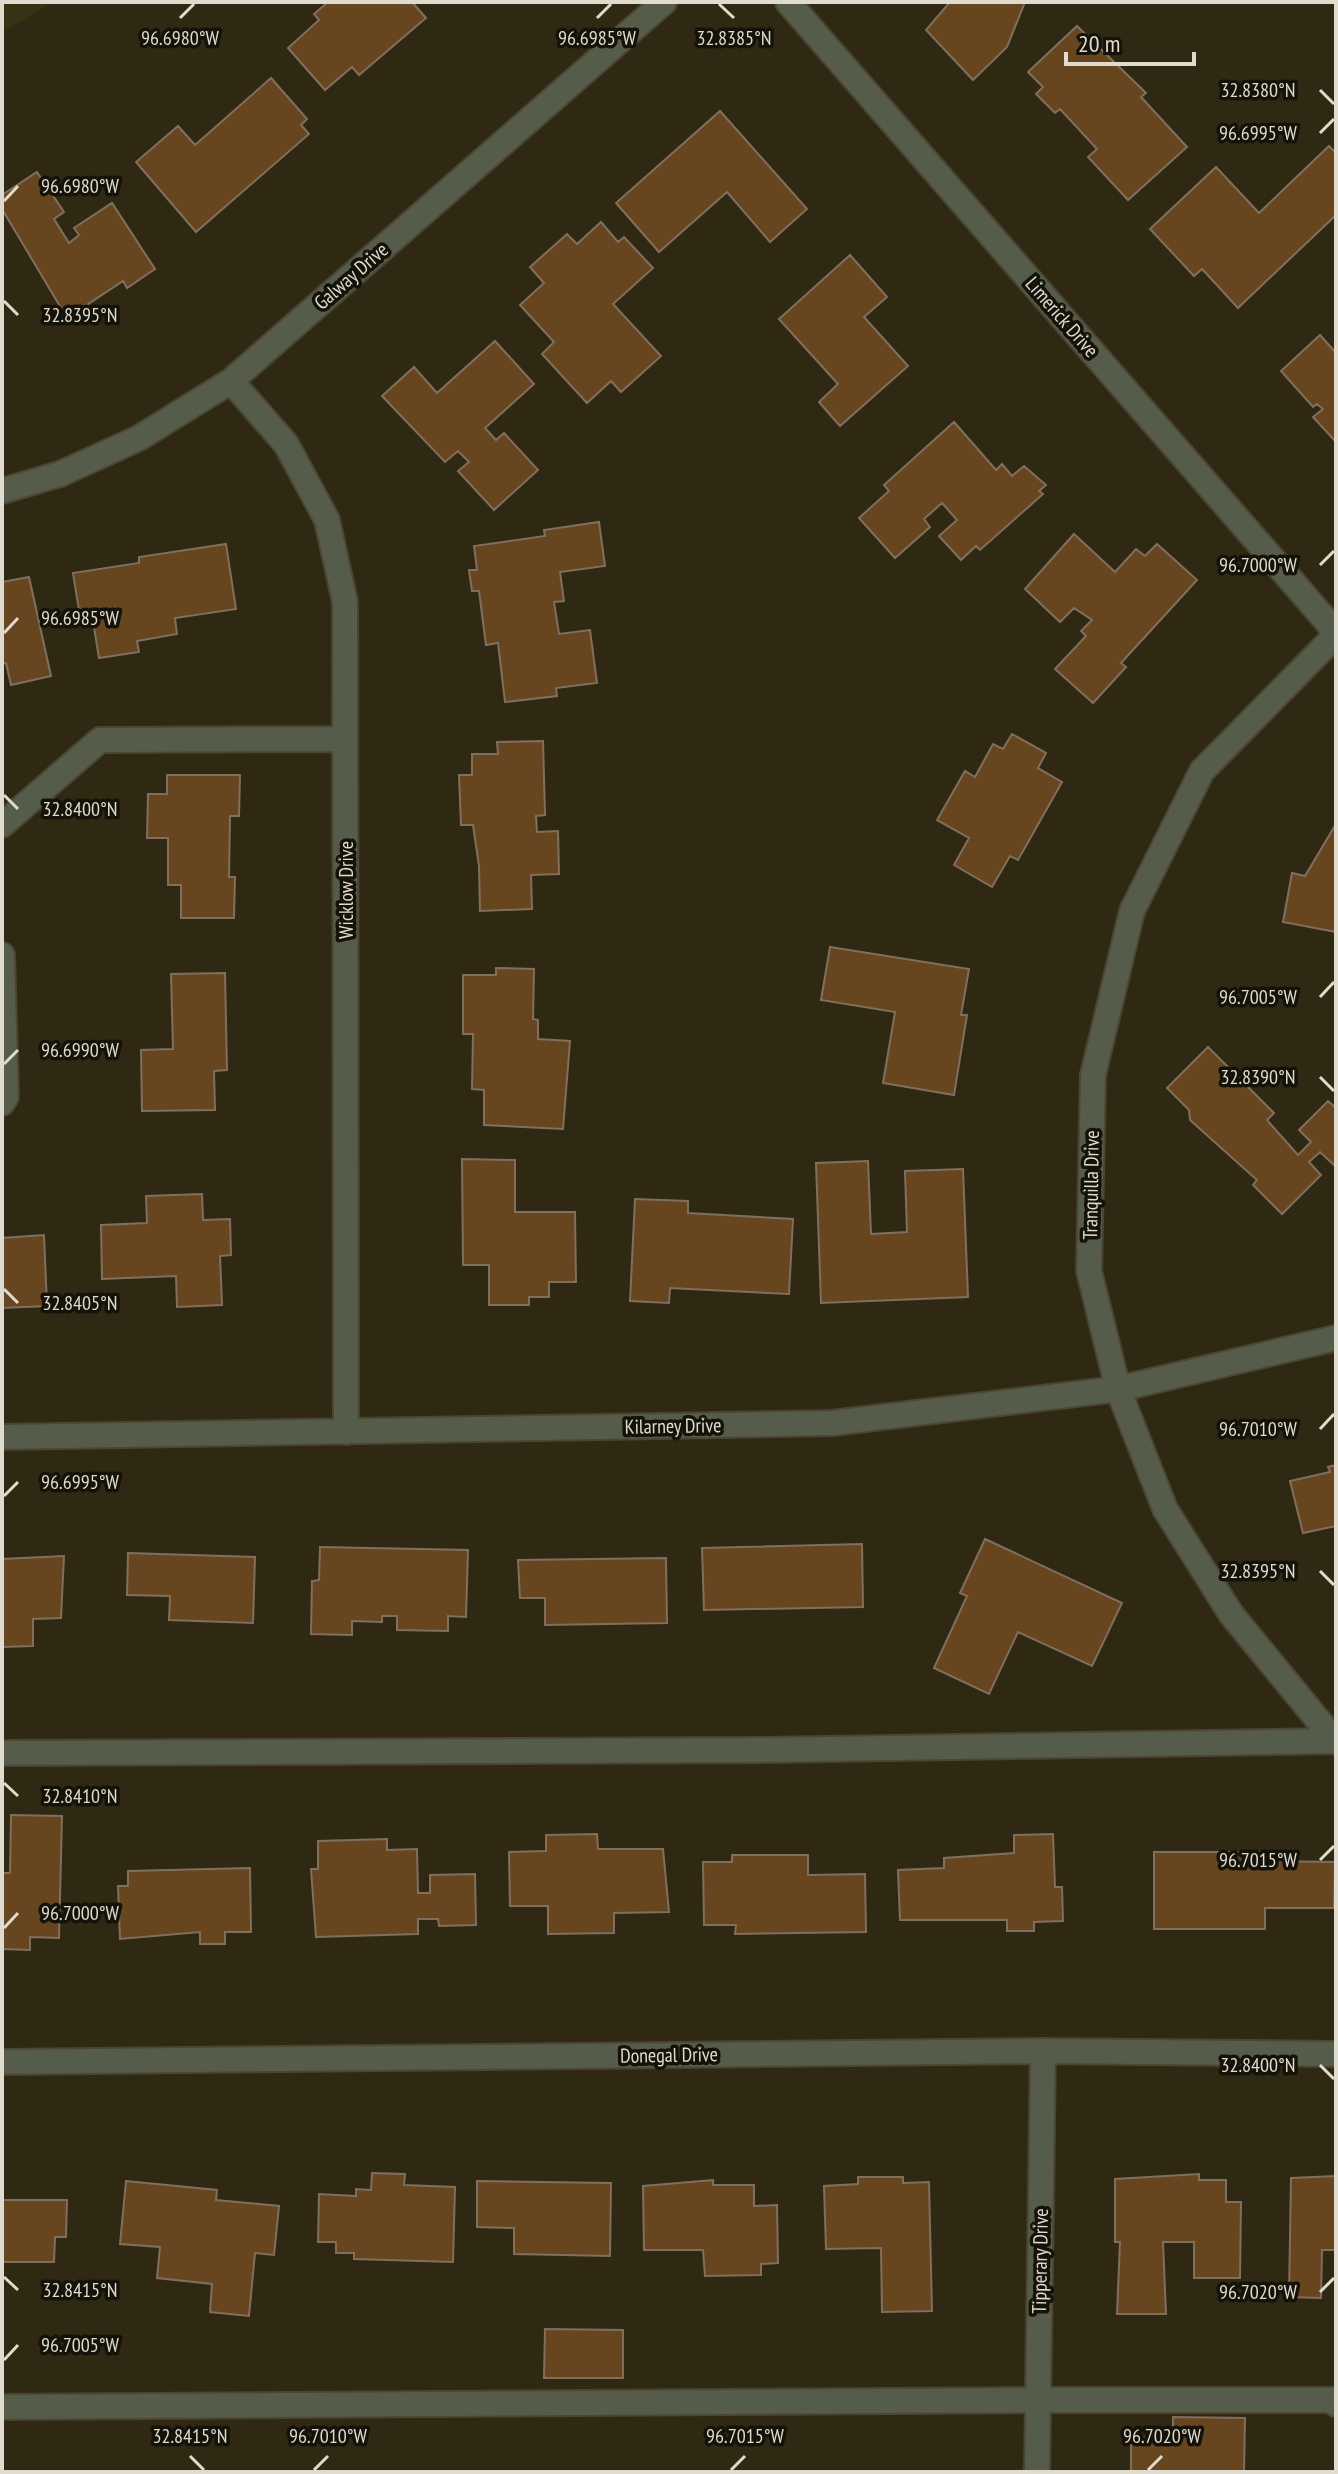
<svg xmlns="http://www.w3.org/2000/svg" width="1338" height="2474" viewBox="0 0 1338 2474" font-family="'PT Sans Narrow',sans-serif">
  <rect width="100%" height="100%" fill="#2f2914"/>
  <!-- built -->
  <path fill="#383114" d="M2,2H53L2,33Z"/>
  <!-- building -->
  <path fill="#67451f" stroke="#816f5d" stroke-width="2" d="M328,2H412L426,18L359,75L352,67L325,90L288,48L319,20L314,14Z
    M950,2H1025L1007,47L973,80L926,30Z
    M1077,26L1146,93L1141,97L1187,147L1128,200L1088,157L1097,149L1060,109L1055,113L1036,94L1043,87L1028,72Z
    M271,78L307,119L301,125L309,134L196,232L136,162L178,126L195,145Z
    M720,111L807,209L770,242L727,192L659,252L616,203Z
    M1329,146L1336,153V215L1238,308L1202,269L1194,276L1150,229L1216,167L1259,213Z
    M37,172L64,212L54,219L69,243L79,235L74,228L112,203L155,269L127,288L123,281L67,318L2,209V195Z
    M601,222L618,242L624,237L653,268L613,304L661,356L621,392L611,381L587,403L542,354L554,342L520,305L544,283L530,267L567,234L577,244Z
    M850,255L887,297L864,317L908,366L840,426L819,402L838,384L779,319Z
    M1320,335L1336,353V442L1313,417L1323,409L1317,404L1313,407L1281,371Z
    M495,341L534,384L485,428L496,440L504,433L538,470L494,510L458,471L469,462L458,451L445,462L382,396L414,367L437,393Z
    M954,422L996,470L1002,464L1012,476L1024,466L1046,485L1039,491L1043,494L980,550L976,546L961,560L939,536L957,520L942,503L924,519L930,527L895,558L859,518L889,491L884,485Z
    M599,522L605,566L560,572L564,601L554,602L559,634L590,630L597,683L556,688L557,696L505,702L498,643L486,645L479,591H472L469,570H477L474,546L545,536L544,530Z
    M1074,534L1115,572L1136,549L1145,556L1157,544L1197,580L1121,663L1126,667L1093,703L1055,669L1086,636L1081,631L1092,620L1074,608L1060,622L1025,589Z
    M226,544L236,609L175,618L177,634L137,641L139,652L99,658L93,621L81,623L73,573L139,563V557Z
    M29,577L51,676L11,685L6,663L2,664V582Z
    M1012,734L1046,753L1038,768L1062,782L1018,860L1010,856L992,887L954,865L969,838L937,820L965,771L975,777L993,744L1003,749Z
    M543,741L545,815L536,816L537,832L558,831L559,874L531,875L532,909L480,911L479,866L473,825H461L459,775H472V754H498L497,742Z
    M167,775H240L239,816H230L229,877H235L234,918H181V885H168V838H147L148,794H167Z
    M1336,824V932L1283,922L1292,873L1305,876Z
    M830,947L969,969L961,1015H967L954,1095L883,1083L895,1012L821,1000Z
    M496,968L534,969L533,1019L538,1020V1039L570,1041L563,1129L484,1125V1090L472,1089L473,1034H463V975H496Z
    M225,973L227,1070L214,1071L215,1110L142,1111L141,1050L173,1049L171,974Z
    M1208,1047L1274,1113L1267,1120L1298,1155L1311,1142L1299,1130L1328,1101L1336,1108V1167L1320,1152L1309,1162L1321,1175L1282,1214L1253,1185L1257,1180L1190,1120L1189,1110L1167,1088Z
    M462,1159L515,1160V1212H575L576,1282H549V1297H529V1305H489V1265H463Z
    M868,1161L871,1234L907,1232L905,1171L963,1169L968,1297L821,1303L816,1163Z
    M202,1194L203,1220L230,1219L231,1255L220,1256L222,1305L177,1307L176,1276L102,1279L101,1225L147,1223L146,1196Z
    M635,1199L688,1201V1213L793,1219L789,1294L670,1288L669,1303L630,1301Z
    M44,1235L47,1306L2,1308V1238Z
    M1336,1465V1526L1303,1533L1290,1481L1330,1472L1328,1467Z
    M985,1539L1122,1603L1092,1666L1018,1632L989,1694L934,1668L967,1596L960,1593Z
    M862,1544L863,1607L704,1610L702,1548Z
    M320,1547L468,1550L466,1617L448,1616V1631L397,1630V1616H382V1622L352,1621V1635L311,1634L312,1581L319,1580Z
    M128,1553L255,1557L253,1623L169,1620L170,1596L127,1595Z
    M64,1556L61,1618L33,1619V1646L2,1647V1559Z
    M666,1558L667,1623L545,1625V1598H520L518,1560Z
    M11,1815L62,1816L59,1938L30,1937V1950L2,1949V1873H10Z
    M597,1834L598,1849H663L669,1912L614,1913V1933L548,1934V1906H510L509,1852L546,1851V1835Z
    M1053,1834L1055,1887H1062L1063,1921L1034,1922V1931H1007V1920H900L898,1870L944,1868V1858L1014,1853V1835Z
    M387,1839V1850L417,1849L418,1893H430V1875L475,1874L476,1925L439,1926L438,1919H418V1934L316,1937L311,1869H318V1841Z
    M1154,1852H1266V1861L1335,1862L1334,1908H1265V1929H1154Z
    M732,1855H808V1875L865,1874L866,1932L735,1934L736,1925H704L703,1862H732Z
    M250,1868L251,1932H225V1944H200V1932L120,1939L118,1886H128V1871Z
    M372,2173L405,2174L404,2185L455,2187L453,2262L354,2259V2253H336V2242H318L319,2194L356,2196V2189L371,2190Z
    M1199,2174V2180H1226V2202H1241L1240,2278H1194V2242H1163L1166,2314H1117L1120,2242H1115V2179Z
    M1336,2176V2250H1322L1321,2298L1289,2297L1291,2178Z
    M858,2177H903V2183L929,2182L932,2311L882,2312L881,2248L826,2249L824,2186L858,2184Z
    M713,2180V2185H754V2206L777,2205L778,2263L761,2264V2275L705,2276L703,2250H644L643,2186Z
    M126,2181L217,2190L216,2200L279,2206L274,2255L255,2253L249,2316L210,2312L212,2284L157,2278L160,2247L120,2244Z
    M477,2181L611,2183L610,2256L514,2254V2228L477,2227Z
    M2,2200H67L66,2237H55L54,2262H2Z
    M545,2329L623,2330V2378H544Z
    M1173,2417L1245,2418L1244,2472H1131V2438L1173,2437Z"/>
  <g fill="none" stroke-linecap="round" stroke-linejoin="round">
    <!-- minor casing -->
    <g stroke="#4b4532" stroke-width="28">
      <path id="minor" d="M788,2L1336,632
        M231,381L286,444L327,520L345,602L346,1432
        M2,491L60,474L139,438L231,381L664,2
        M1336,635L1202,771L1132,911L1093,1075L1089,1271L1118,1389L1165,1509L1231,1614L1336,1742
        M2,825L100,740L345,739
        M2,955L6,1097L2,1103
        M2,1437L832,1423L1118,1389L1336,1338
        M2,1753L763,1750L1335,1741
        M2,2062L1043,2051L1336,2054
        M2,2407L1038,2400H1332L1336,2404
        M1037,2472L1043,2051"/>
    </g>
    <!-- minor -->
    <use href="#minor" stroke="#555c49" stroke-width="24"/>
  </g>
  <!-- ticks -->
  <path fill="none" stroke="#dfdbce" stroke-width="3" d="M719,4L734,18M180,18L194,4M597,18L611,4M1320,90L1334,104M1320,133L1334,119M4,201L18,186M4,301L18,315M1320,565L1334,551M4,633L18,618M4,795L18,809M1320,997L1334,982M4,1064L18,1050M1320,1077L1334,1091M4,1289L18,1303M1320,1429L1334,1414M4,1496L18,1482M1320,1571L1334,1585M4,1783L18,1796M1320,1860L1334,1846M4,1928L18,1913M1320,2065L1334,2079M4,2277L18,2290M1320,2292L1334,2278M4,2360L18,2345M190,2456L204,2470M314,2470L328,2456M731,2470L745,2456M1148,2470L1162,2456"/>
  <g text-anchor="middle" stroke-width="7" stroke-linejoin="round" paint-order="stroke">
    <!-- street labels -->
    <g font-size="20" fill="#dfdbce" stroke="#141209">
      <text transform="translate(351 276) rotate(-41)" y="7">Galway Drive</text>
      <text transform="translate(1062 317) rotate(49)" y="7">Limerick Drive</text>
      <text transform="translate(346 890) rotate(-90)" y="7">Wicklow Drive</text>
      <text transform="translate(1091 1185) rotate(-89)" y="7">Tranquilla Drive</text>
      <text transform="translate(673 1426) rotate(-1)" y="7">Kilarney Drive</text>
      <text transform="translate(669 2055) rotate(-1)" y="7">Donegal Drive</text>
      <text transform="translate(1040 2261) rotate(-89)" y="7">Tipperary Drive</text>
    </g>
  </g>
  <g font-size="20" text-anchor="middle" fill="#dfdbce" stroke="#141209" stroke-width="7" stroke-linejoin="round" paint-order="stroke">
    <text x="734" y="45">32.8385°N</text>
    <text x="180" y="45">96.6980°W</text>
    <text x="597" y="45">96.6985°W</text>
    <text x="1258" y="97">32.8380°N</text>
    <text x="1258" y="140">96.6995°W</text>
    <text x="80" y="193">96.6980°W</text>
    <text x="80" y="322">32.8395°N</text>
    <text x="1258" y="572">96.7000°W</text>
    <text x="80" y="625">96.6985°W</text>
    <text x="80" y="816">32.8400°N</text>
    <text x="1258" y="1004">96.7005°W</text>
    <text x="80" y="1057">96.6990°W</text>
    <text x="1258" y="1084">32.8390°N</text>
    <text x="80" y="1310">32.8405°N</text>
    <text x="1258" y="1436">96.7010°W</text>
    <text x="80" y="1489">96.6995°W</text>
    <text x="1258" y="1578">32.8395°N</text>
    <text x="80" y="1803">32.8410°N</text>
    <text x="1258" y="1867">96.7015°W</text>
    <text x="80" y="1920">96.7000°W</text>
    <text x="1258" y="2072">32.8400°N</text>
    <text x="80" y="2297">32.8415°N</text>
    <text x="1258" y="2299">96.7020°W</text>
    <text x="80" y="2352">96.7005°W</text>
    <text x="328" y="2443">96.7010°W</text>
    <text x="745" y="2443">96.7015°W</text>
    <text x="1162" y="2443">96.7020°W</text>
    <text x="190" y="2443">32.8415°N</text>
  </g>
  <!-- border -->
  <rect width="1338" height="2474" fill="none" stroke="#dfdbce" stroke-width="8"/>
  <!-- scale -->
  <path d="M1066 52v12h128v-12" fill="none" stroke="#dfdbce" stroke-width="4"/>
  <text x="1078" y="52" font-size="24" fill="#dfdbce" stroke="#141209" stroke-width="6" paint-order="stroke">20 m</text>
</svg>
